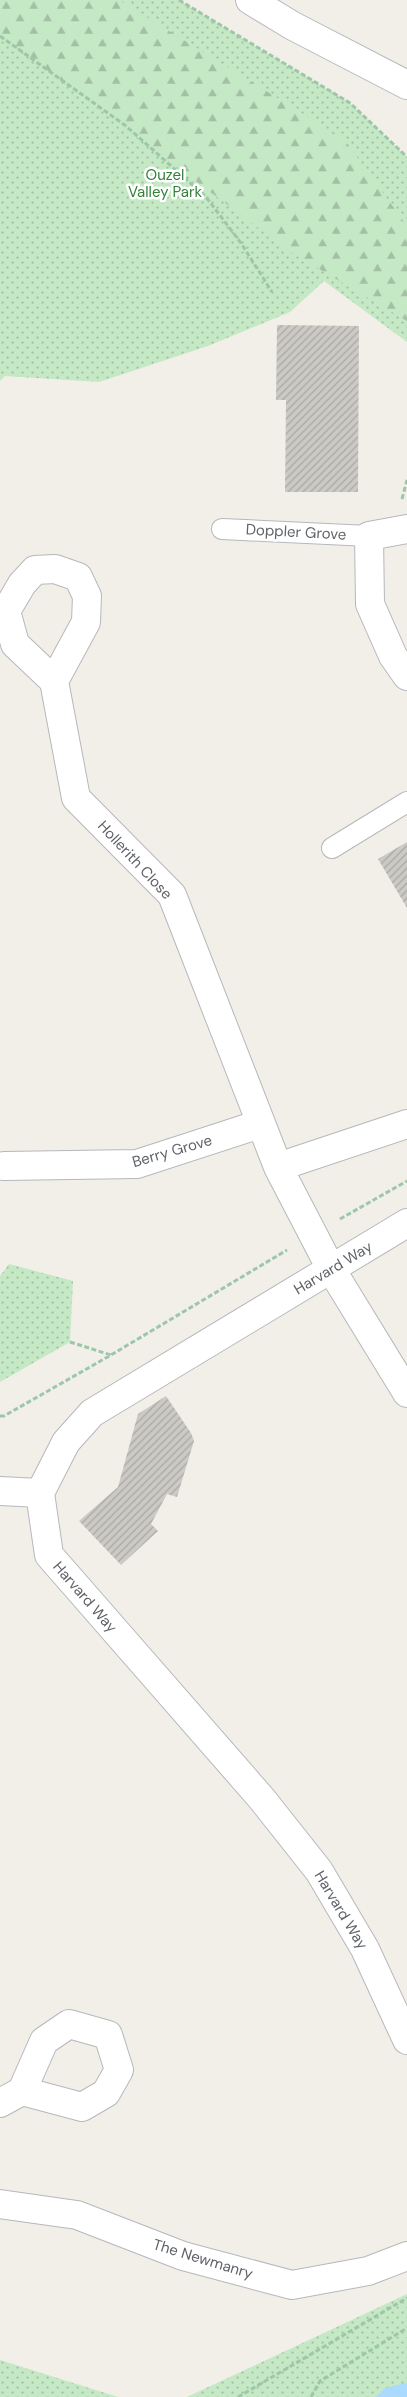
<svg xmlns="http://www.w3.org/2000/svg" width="407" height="2397" viewBox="0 0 407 2397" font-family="'DM Sans',sans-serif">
  <defs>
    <pattern id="grass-dots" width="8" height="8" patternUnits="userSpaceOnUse" patternTransform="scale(1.25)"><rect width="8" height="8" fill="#c5e8c5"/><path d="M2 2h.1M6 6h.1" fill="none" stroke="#a3c0a4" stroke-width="1.8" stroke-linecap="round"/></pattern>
    <pattern id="forest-firs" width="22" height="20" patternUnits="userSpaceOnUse" patternTransform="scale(1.25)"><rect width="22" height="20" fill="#c5e8c5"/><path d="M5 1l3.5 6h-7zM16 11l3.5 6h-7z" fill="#a3c0a4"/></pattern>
    <pattern id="building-hatch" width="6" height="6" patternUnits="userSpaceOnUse" patternTransform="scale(1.25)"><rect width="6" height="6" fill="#cccac5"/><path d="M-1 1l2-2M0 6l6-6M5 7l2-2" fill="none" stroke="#a9a8a4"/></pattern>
  </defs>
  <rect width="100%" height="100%" fill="#f1efe8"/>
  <!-- grass -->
  <path fill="url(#grass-dots)" d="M0,0H179L350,103L407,157V342L324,281L290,312L208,346L99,382L5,376L0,381Z
    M9,1264L73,1281L70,1342L0,1382V1276Z
    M407,2294V2397H187Z
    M0,2360L118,2397H0Z"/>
  <!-- forest -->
  <path fill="url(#forest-firs)" d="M0,0H119L344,139L407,226V321L292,253L0,35Z"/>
  <!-- water -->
  <path fill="#aadaff" d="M407,2383V2397H376L385,2388Z"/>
  <!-- building -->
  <path fill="url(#building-hatch)" d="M277,325L359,326L358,492H285L286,400H276Z
    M407,842V908L378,859Z
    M166,1396L191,1433L194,1441L177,1497L167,1494L151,1524L158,1531L121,1565L79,1521L118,1487L138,1414Z"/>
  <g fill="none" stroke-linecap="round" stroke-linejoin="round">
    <!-- lane casing -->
    <g stroke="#b5b8bc" stroke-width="22">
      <path id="lane" d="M222,529L369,536
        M332,848L407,802"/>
    </g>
    <!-- street casing -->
    <g stroke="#b5b8bc" stroke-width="30">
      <path id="street" d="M407,529L369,536L370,604L393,656L407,676
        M54,681L86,622L87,596L78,577L55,569L35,570L22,584L6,611L15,644L54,681L76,798L172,895L278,1167L331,1269L407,1393
        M4,1166L137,1164L260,1124
        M278,1167L407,1124
        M407,1223L92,1413L66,1442L40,1493L49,1555L262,1799L319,1871L365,1949L407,2040
        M0,1491L40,1493
        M0,2103L22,2091L44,2041L69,2024L108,2035L119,2070L106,2093L82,2107L22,2091
        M0,2204L77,2215L183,2256L292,2285L368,2271L407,2256"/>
    </g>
    <!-- secondary casing -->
    <g stroke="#b6babf" stroke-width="30">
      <path id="secondary" d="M250,0L293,26L407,85"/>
    </g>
    <!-- path -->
    <path stroke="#9cc7a9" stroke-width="3" stroke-dasharray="5 2.5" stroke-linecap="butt" d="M179,0L350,103L407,157
      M0,36L126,126L206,197L241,243L272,292
      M402,499L407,480
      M340,1219L407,1181
      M70,1342L111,1355
      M0,1416H4L111,1355L287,1250
      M238,2397L407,2298
      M311,2397L320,2381L407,2328"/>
    <!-- lane -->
    <use href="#lane" stroke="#fff" stroke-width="20"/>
    <!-- street -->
    <use href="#street" stroke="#fff" stroke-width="28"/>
    <!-- secondary -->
    <use href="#secondary" stroke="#fff" stroke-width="28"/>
  </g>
  <g text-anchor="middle" stroke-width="5" stroke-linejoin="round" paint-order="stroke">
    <!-- park labels -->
    <g font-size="15" fill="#348238" stroke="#fff">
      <text x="165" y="180">Ouzel<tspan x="165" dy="17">Valley Park</tspan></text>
    </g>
    <!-- street labels -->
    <g font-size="15" fill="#5f6368" stroke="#fff">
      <text transform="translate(296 532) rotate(3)" y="5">Doppler Grove</text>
      <text transform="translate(135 860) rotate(47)" y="5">Hollerith Close</text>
      <text transform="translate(172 1151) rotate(-16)" y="5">Berry Grove</text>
      <text transform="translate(333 1268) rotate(-31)" y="5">Harvard Way</text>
      <text transform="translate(85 1597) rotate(49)" y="5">Harvard Way</text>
      <text transform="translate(341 1910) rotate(59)" y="5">Harvard Way</text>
      <text transform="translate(203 2259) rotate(17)" y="5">The Newmanry</text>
    </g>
  </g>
</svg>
